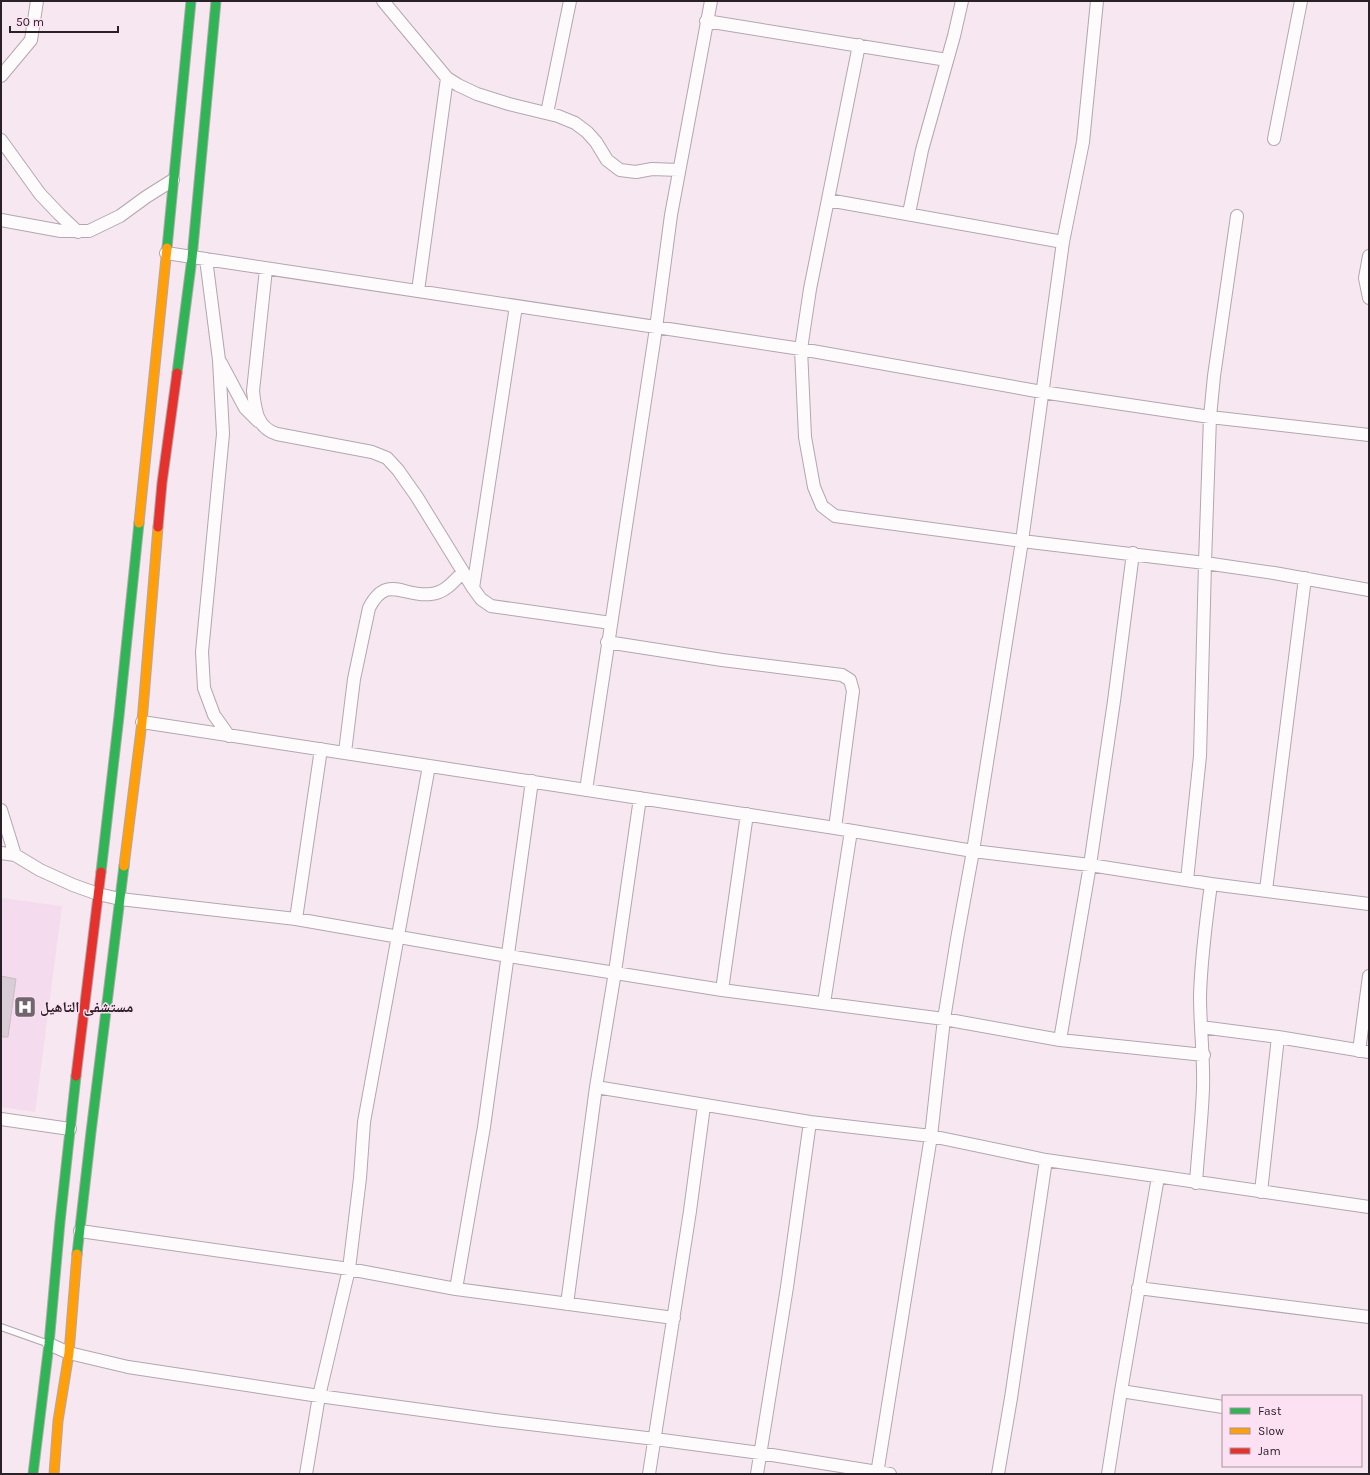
<svg xmlns="http://www.w3.org/2000/svg" width="1370" height="1475" viewBox="0 0 1370 1475" font-family="Karla,'Noto Naskh Arabic',sans-serif">
  <rect width="100%" height="100%" fill="#f6e7f1"/>
  <!-- built -->
  <path fill="#f4dbed" d="M1,898L62,906L35,1112L1,1107Z"/>
  <!-- building -->
  <path fill="#daced6" stroke="#c9bdc5" d="M1,976L16,979L8,1037H1Z"/>
  <g fill="none" stroke-linecap="round" stroke-linejoin="round">
    <!-- lane casing -->
    <g stroke="#b2a7ae" stroke-width="8">
      <path id="lane" d="M1,1327L49,1344"/>
    </g>
    <!-- street casing -->
    <g stroke="#b2a7ae" stroke-width="14">
      <path id="street" d="M383,1L447,78L458,85L477,94L509,104L558,116L575,123L587,132L596,142L607,160L620,170L636,172L652,169L679,170
        M706,21L947,60
        M859,45L810,289L801,349L805,437L814,487L822,506L835,516L1022,541L1205,563L1274,573L1369,590
        M1,76L31,40L37,1
        M547,113L570,1
        M1274,139L1301,1
        M1,140L40,194L59,214L78,232
        M828,200L1063,242
        M909,213L922,150L954,36L962,1
        M1,220L61,231H89L120,216L146,197L173,180
        M166,253L801,349L1042,392L1210,417L1369,435
        M1369,256L1365,278L1369,298
        M206,259L219,360L223,434L202,652L204,688L214,715L229,736
        M266,269L253,391C255,410 257,428 277,434L372,452L387,458L398,470L417,497L473,588L481,599L491,606L611,623
        M418,291L447,78
        M221,363L245,408L258,421
        M473,588L516,306
        M607,642L722,660L842,675L850,680L853,691L835,828
        M142,722L835,828L973,851L1090,865L1211,884L1369,904
        M345,752L354,679L369,608C387,573 404,598 431,594C445,593 454,581 463,572
        M586,790L656,328L671,215L711,1
        M1,810L15,855
        M1,853L15,855L40,870L73,885L98,894L120,899L296,919L508,956L722,990L944,1019L1060,1040L1204,1055
        M1187,880L1200,756L1205,563L1210,417L1214,376L1237,216
        M1266,890L1305,578
        M296,919L321,749
        M722,990L747,814
        M824,1003L851,831
        M1201,1027L1278,1037L1369,1052
        M1060,1040L1090,865L1114,701L1133,553
        M1359,1051L1369,976
        M596,1087L810,1122L931,1136L1046,1160L1369,1207
        M1,1119L70,1129
        M1196,1183C1198,1151 1202,1119 1203,1088C1204,1057 1200,1027 1200,996C1201,958 1206,921 1211,884
        M1261,1192L1278,1037
        M80,1231L349,1269L456,1289L674,1318
        M1138,1288L1369,1317
        M456,1289L484,1127L532,781
        M567,1304L596,1087L615,972L640,798
        M49,1344L69,1353L128,1367L319,1396L495,1420L655,1439L760,1453L890,1474
        M1121,1391L1223,1407
        M306,1474L319,1396L349,1269L360,1178L364,1122L429,766
        M649,1474L690,1211L704,1106
        M757,1474L787,1287L810,1122
        M877,1474L931,1136L944,1019L957,939L973,851L1022,541L1063,242L1083,142L1097,1
        M998,1474L1011,1398L1046,1160
        M1108,1474L1121,1391L1158,1177"/>
    </g>
    <!-- fast casing -->
    <g stroke="#b2a7ae" stroke-width="11">
      <path id="fast" d="M167,248L191,1
        M177,373L192,258L216,1
        M101,872L119,716L139,523
        M77,1254L91,1132L124,866
        M33,1474L49,1344L60,1222L76,1076"/>
    </g>
    <!-- slow casing -->
    <g stroke="#b2a7ae" stroke-width="11">
      <path id="slow" d="M139,523L167,248
        M124,866L142,722L158,527
        M54,1474L58,1421L69,1353L77,1254"/>
    </g>
    <!-- jam casing -->
    <g stroke="#b2a7ae" stroke-width="11">
      <path id="jam" d="M158,527L162,483L177,373
        M76,1076L101,872"/>
    </g>
    <!-- lane -->
    <use href="#lane" stroke="#fefbfd" stroke-width="6"/>
    <!-- street -->
    <use href="#street" stroke="#fefbfd" stroke-width="12"/>
    <!-- fast -->
    <use href="#fast" stroke="#30b455" stroke-width="9"/>
    <!-- slow -->
    <use href="#slow" stroke="#ff9f0a" stroke-width="9"/>
    <!-- jam -->
    <use href="#jam" stroke="#e5322d" stroke-width="9"/>
  </g>
  <!-- icons -->
  <defs>
    <g id="hospital-square" transform="scale(1.15)"><rect x="-9" y="-9" width="18" height="18" rx="4" fill="#71666e" stroke="#fce1f3"/><path d="M-5-5h3v3.5h4V-5h3V5h-3V1.5h-4V5h-3Z" fill="#fff"/></g>
  </defs>
  <g fill-rule="evenodd">
    <use href="#hospital-square" x="25" y="1007"/>
  </g>
  <g text-anchor="middle" stroke-width="3" stroke-linejoin="round" paint-order="stroke">
    <!-- poi labels -->
    <g font-size="15" font-weight="bold" fill="#2a2027" stroke="#fce1f3" text-anchor="start">
      <text x="40" y="1012">مستشفى التاهيل</text>
    </g>
  </g>
  <!-- border -->
  <rect width="1370" height="1475" fill="none" stroke="#2a2027" stroke-width="4"/>
  <!-- legend -->
  <rect x="1222" y="1395" width="140" height="72" fill="#fce1f3" stroke="#a894a1"/>
  <rect x="1230" y="1408" width="20" height="6" fill="#30b455" stroke="#a894a1"/>
  <text x="1258" y="1415" font-size="12" fill="#2a2027">Fast</text>
  <rect x="1230" y="1428" width="20" height="6" fill="#ff9f0a" stroke="#a894a1"/>
  <text x="1258" y="1435" font-size="12" fill="#2a2027">Slow</text>
  <rect x="1230" y="1448" width="20" height="6" fill="#e5322d" stroke="#a894a1"/>
  <text x="1258" y="1455" font-size="12" fill="#2a2027">Jam</text>
  <!-- scale -->
  <path d="M10 26v6h108v-6" fill="none" stroke="#2a2027" stroke-width="2"/>
  <text x="16" y="26" font-size="12" fill="#2a2027" stroke="#fce1f3" stroke-width="3" paint-order="stroke">50 m</text>
</svg>
